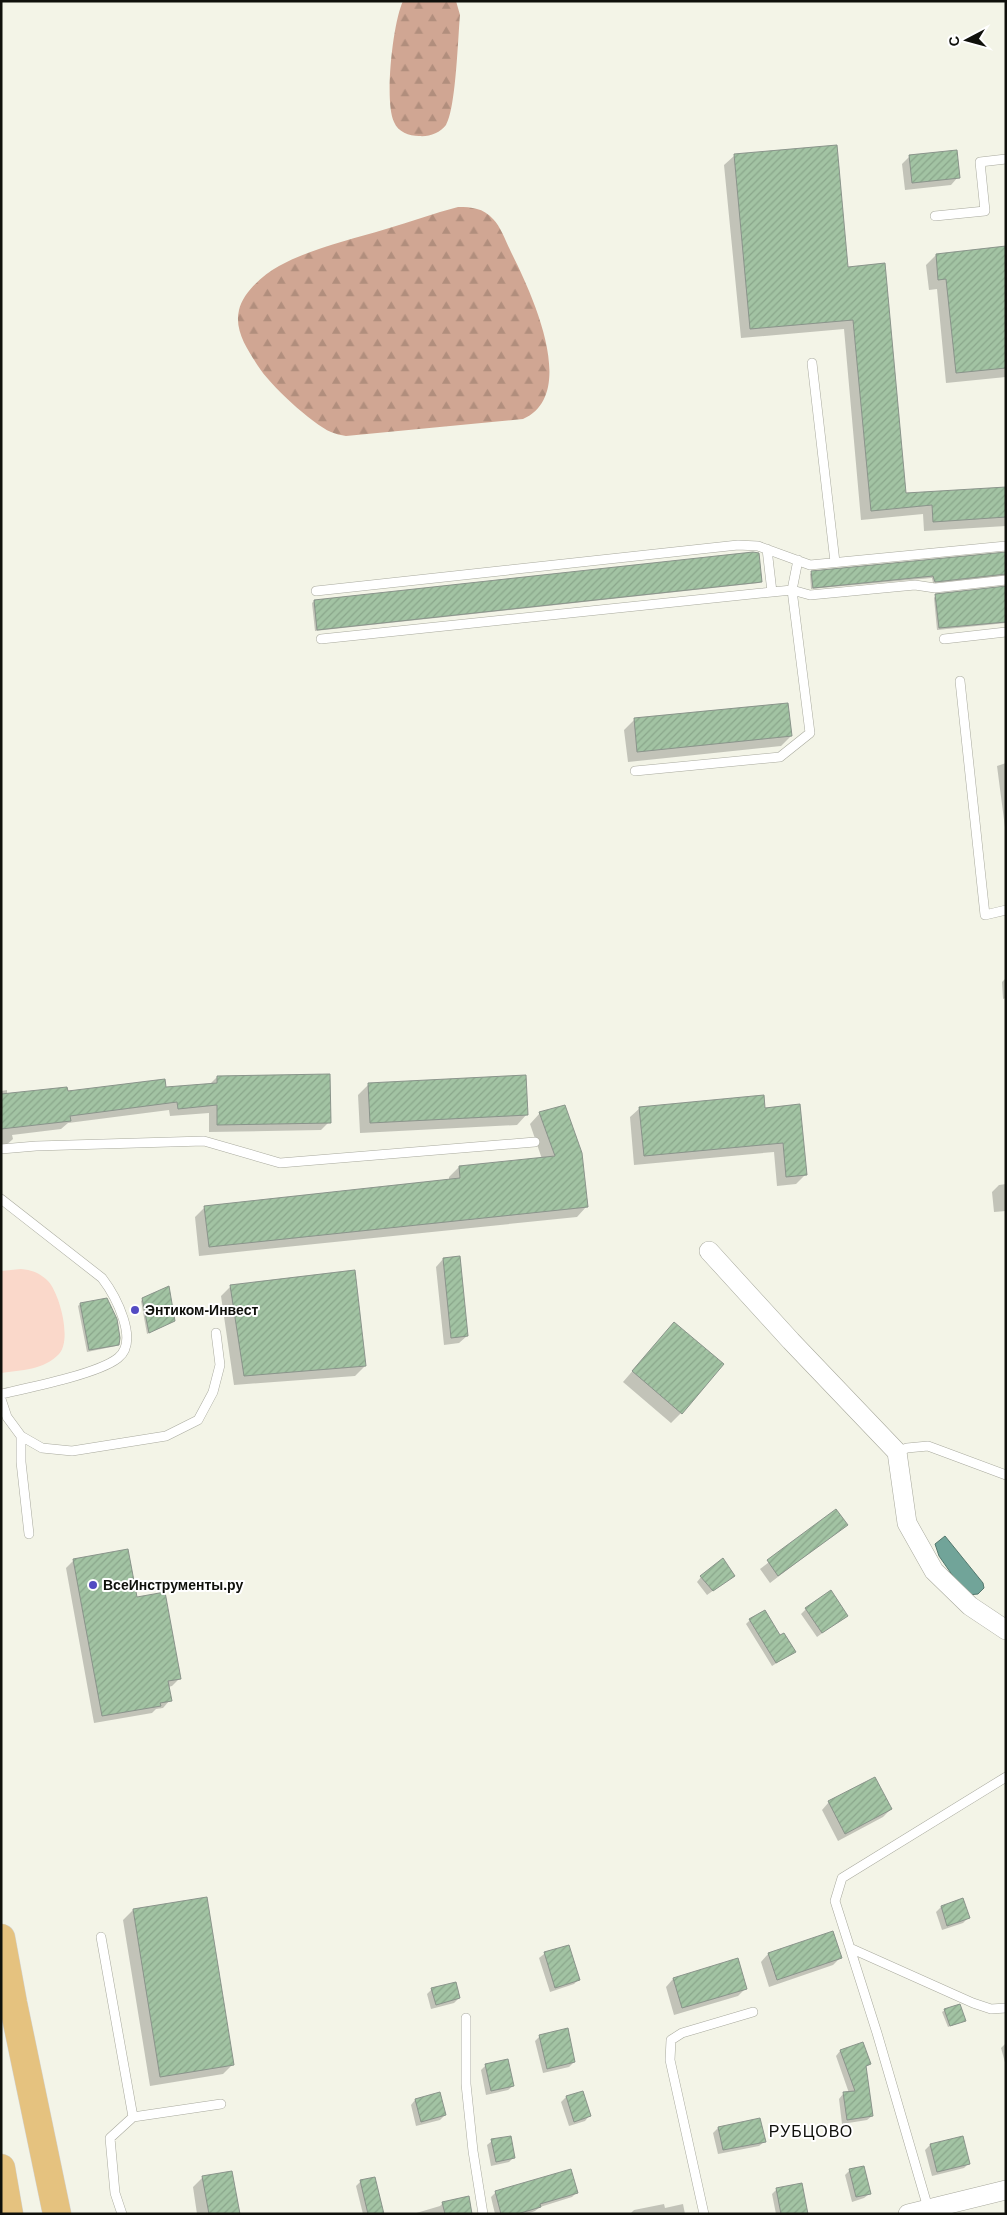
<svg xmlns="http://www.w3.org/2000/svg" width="1007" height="2215" viewBox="0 0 1007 2215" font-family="Helvetica,sans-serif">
  <defs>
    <pattern id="forest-firs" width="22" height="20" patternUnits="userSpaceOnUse" patternTransform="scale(1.25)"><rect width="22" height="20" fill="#d0a693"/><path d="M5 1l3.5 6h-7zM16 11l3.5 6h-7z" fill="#b18e7d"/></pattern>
    <pattern id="building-hatch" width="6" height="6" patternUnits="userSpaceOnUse" patternTransform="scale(1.25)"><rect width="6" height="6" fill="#a2c3a3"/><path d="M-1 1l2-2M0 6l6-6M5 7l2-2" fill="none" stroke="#8aa68b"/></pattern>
  </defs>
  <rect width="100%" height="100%" fill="#f3f4e7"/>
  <!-- green -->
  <path fill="#fad8ca" d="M21,1269C32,1270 40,1273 48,1281C60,1294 72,1340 59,1354C44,1370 21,1370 1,1373V1271Z"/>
  <!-- forest -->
  <path fill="url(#forest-firs)" d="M403,1H456L460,15C458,37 456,109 446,125C440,133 429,137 419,136C409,136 398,132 394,122C384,101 393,22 403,1Z
    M458,207C472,207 483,208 493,219C501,227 506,242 511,252C530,290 580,394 523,419L346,436C341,435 335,434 331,432C312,424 269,384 258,366C248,350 234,331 239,310C243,292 263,275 279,266C312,248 350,240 386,229C410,222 434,213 458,207Z"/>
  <!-- water -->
  <path fill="#71a499" stroke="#54786e" d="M945,1536L983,1583L984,1588L978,1594L968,1595L964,1592L939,1556L935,1544Z"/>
  <!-- shadow -->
  <path fill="#0003" d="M734,156L847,268L905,495L1006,489V526L924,531L923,514L861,520L844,329L741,338L724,165Z
    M910,156L958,177L951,185L905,190L902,164Z
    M1006,248V377L946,383L937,289L929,290L926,265L936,255Z
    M1006,553V577L933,583L932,578L811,589L810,574L812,572Z
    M761,581L759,583L315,631L312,603L314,601Z
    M1006,588V623L937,630L934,598L936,595Z
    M634,720L791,736L781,746L628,762L624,730Z
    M1006,763V835L997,766Z
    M1006,978V998L1003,999L1002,982Z
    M525,1076L527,1114L517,1125L360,1133L358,1095L368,1085Z
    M217,1077L329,1122L321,1130L209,1132V1113L170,1116L169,1110L68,1123L61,1129L12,1135L13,1139L4,1147H1V1091L7,1090V1094L165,1089L209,1085Z
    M640,1108L764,1109L806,1174L796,1184L777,1186L774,1152L634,1165L630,1117Z
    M540,1113L587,1206L577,1217L199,1256L195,1217L205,1207L449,1181V1177L459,1167L542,1159L530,1124Z
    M1006,1184V1211L994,1212L992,1192L999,1185Z
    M443,1259L467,1336L459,1343L444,1345L436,1267Z
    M231,1286L365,1366L355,1376L234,1385L221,1296Z
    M143,1299L174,1321L147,1334L141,1301Z
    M80,1304L118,1344L116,1346L87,1352L78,1306Z
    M674,1323L681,1413L671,1423L623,1382Z
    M836,1511L846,1525L770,1583L760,1569Z
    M74,1560L136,1598L180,1678L172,1686L168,1687L170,1700L163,1708L156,1709L152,1713L94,1723L66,1568Z
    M701,1577L728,1580L707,1595L697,1582Z
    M806,1609L846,1616L817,1637L801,1614Z
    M750,1620L780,1637L794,1652L772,1666L746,1624Z
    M829,1802L891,1809L883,1817L838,1841L822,1810Z
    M962,1900L968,1918L963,1923L942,1930L936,1912L941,1907Z
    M133,1910L233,2064L223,2074L150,2086L123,1920Z
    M832,1933L840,1958L833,1965L769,1987L761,1962L768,1954Z
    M568,1946L579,1979L574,1984L550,1992L539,1958L544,1954Z
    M737,1960L746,1988L738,1996L674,2015L666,1987L673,1979Z
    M432,1989L459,1998L454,2003L431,2009L427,1994Z
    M945,2010L964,2021L948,2027L942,2012Z
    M540,2036L574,2062L569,2067L543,2073L535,2041Z
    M1006,2043V2066L1001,2048Z
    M840,2051L870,2064L865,2068L872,2116L867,2120L842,2124L839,2099L843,2094L849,2093L836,2056Z
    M486,2065L513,2086L508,2090L486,2095L481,2070Z
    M582,2092L589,2116L585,2121L569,2126L561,2102L566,2097Z
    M415,2100L445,2115L440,2120L416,2126L411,2105Z
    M718,2128L764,2142L759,2146L718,2154L713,2133Z
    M962,2137L969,2163L964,2168L932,2176L925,2150L930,2145Z
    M492,2141L514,2157L509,2162L491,2166L487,2145Z
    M850,2170L869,2194L864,2198L852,2202L845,2175Z
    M203,2177L238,2214H197L193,2187Z
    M361,2181L376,2211L363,2214L356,2186Z
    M777,2189L807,2214H776L772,2194Z
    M496,2192H577L572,2197L540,2207L535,2211L527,2214H495L491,2197Z
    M443,2203L471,2214H413L440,2206Z
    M664,2204L665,2208L683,2204L685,2214H630L634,2210Z"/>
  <!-- building -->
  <path fill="url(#building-hatch)" stroke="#8a948b" d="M837,145L848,267L885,263L906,493L1006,487V517L933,522L932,505L871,511L853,320L750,329L734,154Z
    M957,150L960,178L912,183L909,155Z
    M1006,246V368L956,373L946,279L938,280L936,254Z
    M753,552L759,553L762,582L317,630L314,600Z
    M1006,552V574L935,582L933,576L813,588L811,571Z
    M1006,586V622L939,628L935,594Z
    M788,703L792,736L637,752L634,718Z
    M330,1074L331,1123L217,1125V1105L178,1109L177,1102L70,1116L71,1121L1,1129V1094L67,1087L68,1091L165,1079L166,1087L217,1083V1076Z
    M526,1075L528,1115L370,1123L368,1083Z
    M764,1095L765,1108L800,1104L807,1175L786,1177L783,1143L644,1156L639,1107Z
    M565,1105L582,1153L588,1207L209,1247L204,1206L460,1178L459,1166L555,1156L539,1112Z
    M460,1256L468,1336L451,1338L443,1258Z
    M355,1270L366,1366L244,1376L230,1285Z
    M169,1286L175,1321L149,1333L142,1298Z
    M107,1298L117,1319L120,1338L119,1345L89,1350L80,1303Z
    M674,1322L724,1364L682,1414L632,1371Z
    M836,1509L848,1525L778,1576L767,1560Z
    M128,1549L137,1597L165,1592L181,1679L168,1681L172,1701L160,1703L161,1706L102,1716L73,1559Z
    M723,1558L735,1576L713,1591L700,1576Z
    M831,1590L848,1616L822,1633L805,1608Z
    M765,1610L780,1635L784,1633L796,1652L776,1663L749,1619Z
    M875,1777L892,1809L845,1834L828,1801Z
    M207,1897L234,2065L160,2077L133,1909Z
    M963,1898L970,1918L947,1926L941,1906Z
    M833,1931L842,1958L777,1980L768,1953Z
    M569,1945L580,1980L555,1988L544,1952Z
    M738,1958L747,1989L682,2008L673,1978Z
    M456,1982L460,1998L436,2005L431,1988Z
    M960,2004L966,2021L950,2026L944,2009Z
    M568,2028L575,2062L547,2069L539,2035Z
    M863,2042L871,2064L866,2066L873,2116L847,2120L843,2092L855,2091L840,2050Z
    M508,2059L514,2086L491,2091L485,2064Z
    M583,2091L591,2116L574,2122L566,2096Z
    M440,2092L446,2115L421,2122L415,2099Z
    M760,2118L766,2142L723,2150L718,2127Z
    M511,2136L515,2158L496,2162L491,2139Z
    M963,2136L970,2164L937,2172L930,2144Z
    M864,2166L871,2194L856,2197L849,2169Z
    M571,2169L578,2193L540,2204L541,2207L517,2214H501L495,2191Z
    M232,2171L240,2214H209L202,2176Z
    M375,2177L384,2214H368L360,2180Z
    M802,2183L808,2214H781L776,2188Z
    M469,2196L472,2214H445L442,2202Z"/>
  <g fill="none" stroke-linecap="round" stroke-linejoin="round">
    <!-- lane casing -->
    <g stroke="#a8a99d" stroke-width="10">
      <path id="lane" d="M935,216L985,211L980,162L1006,159
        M812,363L835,562
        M767,549L772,592
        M316,591L738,545L758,546L810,565L1006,546
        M321,639L772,592L792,590L810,595L915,585L935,588L1006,580
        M944,639L1006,632
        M960,681L985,915L1006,910
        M635,771L780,757L810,733L792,590L798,560
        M1,1149L36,1146L204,1141L280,1163L535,1142
        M1,1199L102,1278C115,1295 140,1341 118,1358C98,1374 28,1388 1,1394
        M1,1399L7,1417L21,1436L42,1448L72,1451L166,1436L198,1420L213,1392L220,1365L216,1333
        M21,1436V1462L29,1534
        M897,1452L907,1448L928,1446L1006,1475
        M101,1937L133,2117L110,2138L115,2193L122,2214
        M850,1948L973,2003L991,2009L1006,2008
        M466,2018V2084L473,2151L483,2214
        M133,2117L221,2104
        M928,2208L877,2033L835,1901L842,1878L1006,1777
        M704,2214L670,2060L671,2040L682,2033L753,2012"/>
    </g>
    <!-- street casing -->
    <g stroke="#a8a99d" stroke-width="20">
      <path id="street" d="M709,1251L791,1341L897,1452L907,1523L934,1571L970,1606L1006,1630
        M908,2214L1006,2190"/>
    </g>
    <!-- primary casing -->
    <g stroke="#d4d4d3" stroke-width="29">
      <path id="primary" d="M1,1938L13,2003L57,2214
        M1,2168L9,2214"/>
    </g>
    <!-- lane -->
    <use href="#lane" stroke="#fff" stroke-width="9"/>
    <!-- street -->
    <use href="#street" stroke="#fff" stroke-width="19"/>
    <!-- primary -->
    <use href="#primary" stroke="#e5c27f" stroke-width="28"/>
  </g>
  <!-- markers -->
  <g fill="#534bc2" stroke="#fff" stroke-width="2">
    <circle cx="135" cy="1310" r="5"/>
    <circle cx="93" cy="1585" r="5"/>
  </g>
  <g text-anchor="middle" stroke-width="4" stroke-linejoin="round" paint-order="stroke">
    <!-- poi labels -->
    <g font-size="14" font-weight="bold" fill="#0f100b" stroke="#fff" text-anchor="start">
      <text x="145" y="1315">Энтиком-Инвест</text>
      <text x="103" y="1590">ВсеИнструменты.ру</text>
    </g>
    <!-- quarter labels -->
    <g font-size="16" letter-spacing="1" fill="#0f100b" stroke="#fff">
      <text x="811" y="2137">РУБЦОВО</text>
    </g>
  </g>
  <!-- border -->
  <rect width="1007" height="2215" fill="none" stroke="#0f100b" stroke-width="5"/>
  <!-- north arrow -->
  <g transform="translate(967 40) rotate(264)" stroke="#ffffff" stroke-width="4" paint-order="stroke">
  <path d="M0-4L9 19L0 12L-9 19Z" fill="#0f100b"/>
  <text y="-8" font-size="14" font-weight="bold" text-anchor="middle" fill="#0f100b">С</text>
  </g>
</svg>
